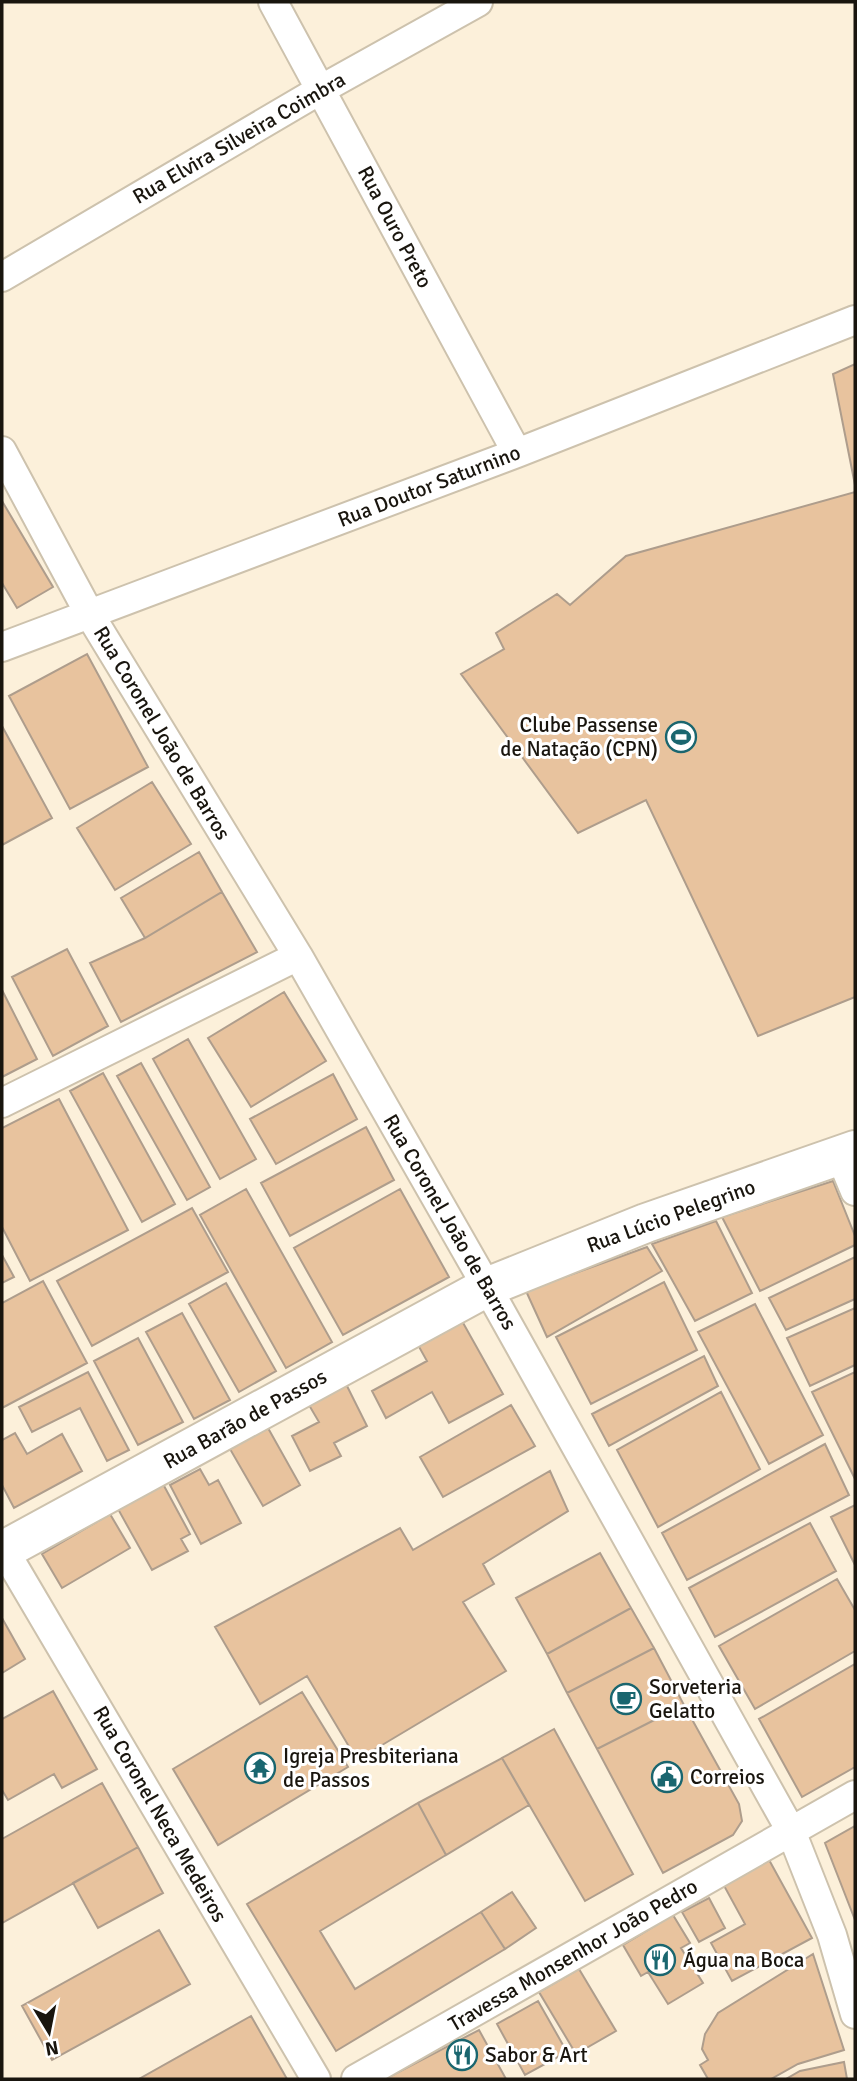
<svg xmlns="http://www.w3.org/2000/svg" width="857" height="2081" viewBox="0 0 857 2081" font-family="Signika,sans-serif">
  <rect width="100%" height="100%" fill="#fcf0da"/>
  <!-- building -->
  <path fill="#e8c39e" stroke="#ae9d8c" stroke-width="2" d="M855,364V485L833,374Z
    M855,492V997L758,1036L646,800L578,833L461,674L504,649L496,633L557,594L570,605L626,556Z
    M2,501L53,587L17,608L2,583Z
    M87,654L148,767L70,809L9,696Z
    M2,726L52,818L2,845Z
    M152,782L191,844L115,890L77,828Z
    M199,852L222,892L145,938L121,898Z
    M222,892L257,952L121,1022L90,963L145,938Z
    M67,949L108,1026L53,1056L12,977Z
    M2,990L37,1059L2,1077Z
    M284,992L326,1061L251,1107L208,1038Z
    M188,1039L256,1159L220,1179L153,1059Z
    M141,1063L210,1187L187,1200L117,1076Z
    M103,1073L175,1204L142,1222L70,1091Z
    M333,1074L357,1119L276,1164L250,1119Z
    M59,1099L128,1230L30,1281L2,1227V1128Z
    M366,1127L394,1180L290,1236L261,1183Z
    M833,1181L855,1236V1245L760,1291L722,1217Z
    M246,1189L332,1342L286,1368L200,1215Z
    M400,1189L449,1277L343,1335L294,1248Z
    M192,1208L228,1272L92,1346L57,1281Z
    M716,1221L752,1293L695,1321L652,1244Z
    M647,1247L662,1271L547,1337L526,1291Z
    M2,1255L14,1277L2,1283Z
    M855,1257V1299L786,1330L769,1298Z
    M43,1281L87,1363L2,1408V1303Z
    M664,1282L697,1350L591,1404L556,1337Z
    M226,1283L276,1371L239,1392L189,1304Z
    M755,1304L823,1435L769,1464L698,1332Z
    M855,1308V1365L810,1386L787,1338Z
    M182,1313L230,1400L194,1419L146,1332Z
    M462,1321L503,1394L449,1423L432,1392L386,1418L372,1391L427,1361L418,1345Z
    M138,1338L183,1422L138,1445L94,1361Z
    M704,1356L718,1386L609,1446L592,1414Z
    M88,1372L129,1450L107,1461L80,1408L32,1432L19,1407Z
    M855,1372V1479L812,1392Z
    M344,1380L367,1426L334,1443L341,1456L310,1471L292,1436L319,1422L306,1400Z
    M721,1392L760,1469L658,1527L617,1450Z
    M511,1405L535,1446L443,1497L420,1457Z
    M268,1428L300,1485L263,1506L230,1449Z
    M15,1433L27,1454L62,1434L82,1471L14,1508L2,1485V1440Z
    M825,1444L849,1495L687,1580L662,1533Z
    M200,1469L209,1485L218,1480L241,1523L201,1544L170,1485Z
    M550,1471L568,1511L483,1564L494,1584L463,1602L506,1671L357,1760L307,1676L260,1704L215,1627L400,1528L413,1550Z
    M163,1484L190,1534L181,1539L188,1551L152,1570L118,1509Z
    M855,1505V1565L831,1517Z
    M110,1514L130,1548L62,1588L42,1554Z
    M810,1523L836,1571L715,1637L689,1588Z
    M600,1553L631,1608L547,1654L516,1598Z
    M837,1579L855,1610V1651L755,1709L719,1646Z
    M631,1608L654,1648L567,1693L547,1654Z
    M2,1618L25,1659L2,1673Z
    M654,1648L684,1705L597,1749L567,1693Z
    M855,1664V1767L802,1797L759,1719Z
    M53,1691L97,1769L62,1788L54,1774L8,1800L2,1790V1719Z
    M302,1692L348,1767L218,1845L173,1769Z
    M684,1705L739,1804L742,1821L733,1835L663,1873L597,1749Z
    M554,1729L633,1874L585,1901L502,1758Z
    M502,1758L529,1805L446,1855L418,1803Z
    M102,1783L138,1847L2,1923V1839Z
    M418,1803L446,1855L320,1931L355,1989L481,1912L505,1949L336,2051L247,1904Z
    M855,1826V1920L825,1843Z
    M138,1847L163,1893L98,1928L73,1883Z
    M768,1858L812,1938L732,1981L711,1943L745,1924L722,1882Z
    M512,1892L536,1928L505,1949L481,1912Z
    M709,1898L725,1928L699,1942L682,1912Z
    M673,1915L690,1943L681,1948L703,1983L668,2004L648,1972L641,1976L623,1945Z
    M159,1930L190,1984L52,2060L22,2006Z
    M813,1954L844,2050L798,2064L771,2079H708L700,2065L708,2060L702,2049L705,2034L718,2013Z
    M579,1969L616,2031L576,2054L539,1992Z
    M538,2001L567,2052L525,2075L497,2024Z
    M251,2016L287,2079H139Z
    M479,2030L506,2079H385Z
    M844,2062L847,2079H786L800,2071Z"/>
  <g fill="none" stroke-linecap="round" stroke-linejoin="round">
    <!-- minor casing -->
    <g stroke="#cdc2ad" stroke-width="32">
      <path id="minor" d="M273,2L517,453
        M2,277L320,90L478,2
        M2,451L90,615L298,956L487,1287L791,1831L832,1935L855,2014
        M2,647L517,453L855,320
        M2,1103L298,956
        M840,1155L855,1191
        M4,1550L316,2079
        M356,2079L855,1795"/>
    </g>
    <!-- secondary casing -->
    <g stroke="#cdc2ad" stroke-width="42">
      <path id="secondary" d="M2,1551L487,1287L646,1223L855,1150"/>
    </g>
    <!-- minor -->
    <use href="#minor" stroke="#fff" stroke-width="28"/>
    <!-- secondary -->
    <use href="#secondary" stroke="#fff" stroke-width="38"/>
  </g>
  <!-- icons -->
  <defs>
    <g id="stadium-ring" transform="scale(1.575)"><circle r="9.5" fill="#fff" stroke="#1a666f" stroke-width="1.5"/><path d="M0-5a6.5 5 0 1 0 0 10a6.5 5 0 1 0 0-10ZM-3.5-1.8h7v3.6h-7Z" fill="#1a666f"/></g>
    <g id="cafe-ring" transform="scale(1.575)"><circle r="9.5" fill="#fff" stroke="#1a666f" stroke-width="1.5"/><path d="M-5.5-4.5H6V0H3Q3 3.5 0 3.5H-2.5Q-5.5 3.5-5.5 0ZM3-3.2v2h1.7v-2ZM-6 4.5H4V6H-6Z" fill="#1a666f"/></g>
    <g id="temple-ring" transform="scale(1.575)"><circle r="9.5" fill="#fff" stroke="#1a666f" stroke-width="1.5"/><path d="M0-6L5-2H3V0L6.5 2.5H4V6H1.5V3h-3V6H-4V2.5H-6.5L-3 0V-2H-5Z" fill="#1a666f"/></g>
    <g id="civic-ring" transform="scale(1.575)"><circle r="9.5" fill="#fff" stroke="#1a666f" stroke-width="1.5"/><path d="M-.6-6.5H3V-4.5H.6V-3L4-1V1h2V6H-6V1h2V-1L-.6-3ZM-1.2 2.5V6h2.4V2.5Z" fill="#1a666f"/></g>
    <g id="restaurant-ring" transform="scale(1.575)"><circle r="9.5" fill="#fff" stroke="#1a666f" stroke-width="1.5"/><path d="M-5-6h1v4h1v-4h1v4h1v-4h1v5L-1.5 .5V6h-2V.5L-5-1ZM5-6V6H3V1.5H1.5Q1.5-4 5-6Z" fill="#1a666f"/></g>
  </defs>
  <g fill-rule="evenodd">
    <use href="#stadium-ring" x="681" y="737"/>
    <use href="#cafe-ring" x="626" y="1699"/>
    <use href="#temple-ring" x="260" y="1768"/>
    <use href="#civic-ring" x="667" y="1777"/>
    <use href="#restaurant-ring" x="660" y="1960"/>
    <use href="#restaurant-ring" x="462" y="2055"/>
  </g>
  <g text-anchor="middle" stroke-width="6" stroke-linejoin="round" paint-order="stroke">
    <!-- street labels -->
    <g font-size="21" fill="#19150e" stroke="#fff">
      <text transform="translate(239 138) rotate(-30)" y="7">Rua Elvira Silveira Coimbra</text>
      <text transform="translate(395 227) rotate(62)" y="7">Rua Ouro Preto</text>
      <text transform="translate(429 486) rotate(-21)" y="7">Rua Doutor Saturnino</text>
      <text transform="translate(162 733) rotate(59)" y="7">Rua Coronel João de Barros</text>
      <text transform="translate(671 1216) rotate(-20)" y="7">Rua Lúcio Pelegrino</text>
      <text transform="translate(450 1222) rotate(60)" y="7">Rua Coronel João de Barros</text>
      <text transform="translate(245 1419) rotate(-29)" y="7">Rua Barão de Passos</text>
      <text transform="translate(160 1814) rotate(60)" y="7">Rua Coronel Neca Medeiros</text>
      <text transform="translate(573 1955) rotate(-30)" y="7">Travessa Monsenhor João Pedro</text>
    </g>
    <!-- poi labels -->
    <g font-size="21" fill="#19150e" stroke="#fff" text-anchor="start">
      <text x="658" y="732" text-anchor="end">Clube Passense<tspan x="658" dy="24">de Natação (CPN)</tspan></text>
      <text x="649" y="1694">Sorveteria<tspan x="649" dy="24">Gelatto</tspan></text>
      <text x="283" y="1763">Igreja Presbiteriana<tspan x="283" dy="24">de Passos</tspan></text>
      <text x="690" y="1784">Correios</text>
      <text x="683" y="1967">Água na Boca</text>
      <text x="485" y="2062">Sabor &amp; Art</text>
    </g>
  </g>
  <!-- border -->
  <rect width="857" height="2081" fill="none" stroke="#19150e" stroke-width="7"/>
  <!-- north arrow -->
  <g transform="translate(49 2032) rotate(170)" stroke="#ffffff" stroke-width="5" paint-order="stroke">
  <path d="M0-5L12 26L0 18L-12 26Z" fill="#19150e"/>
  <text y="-10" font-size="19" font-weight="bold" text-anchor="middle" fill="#19150e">N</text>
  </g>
</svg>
